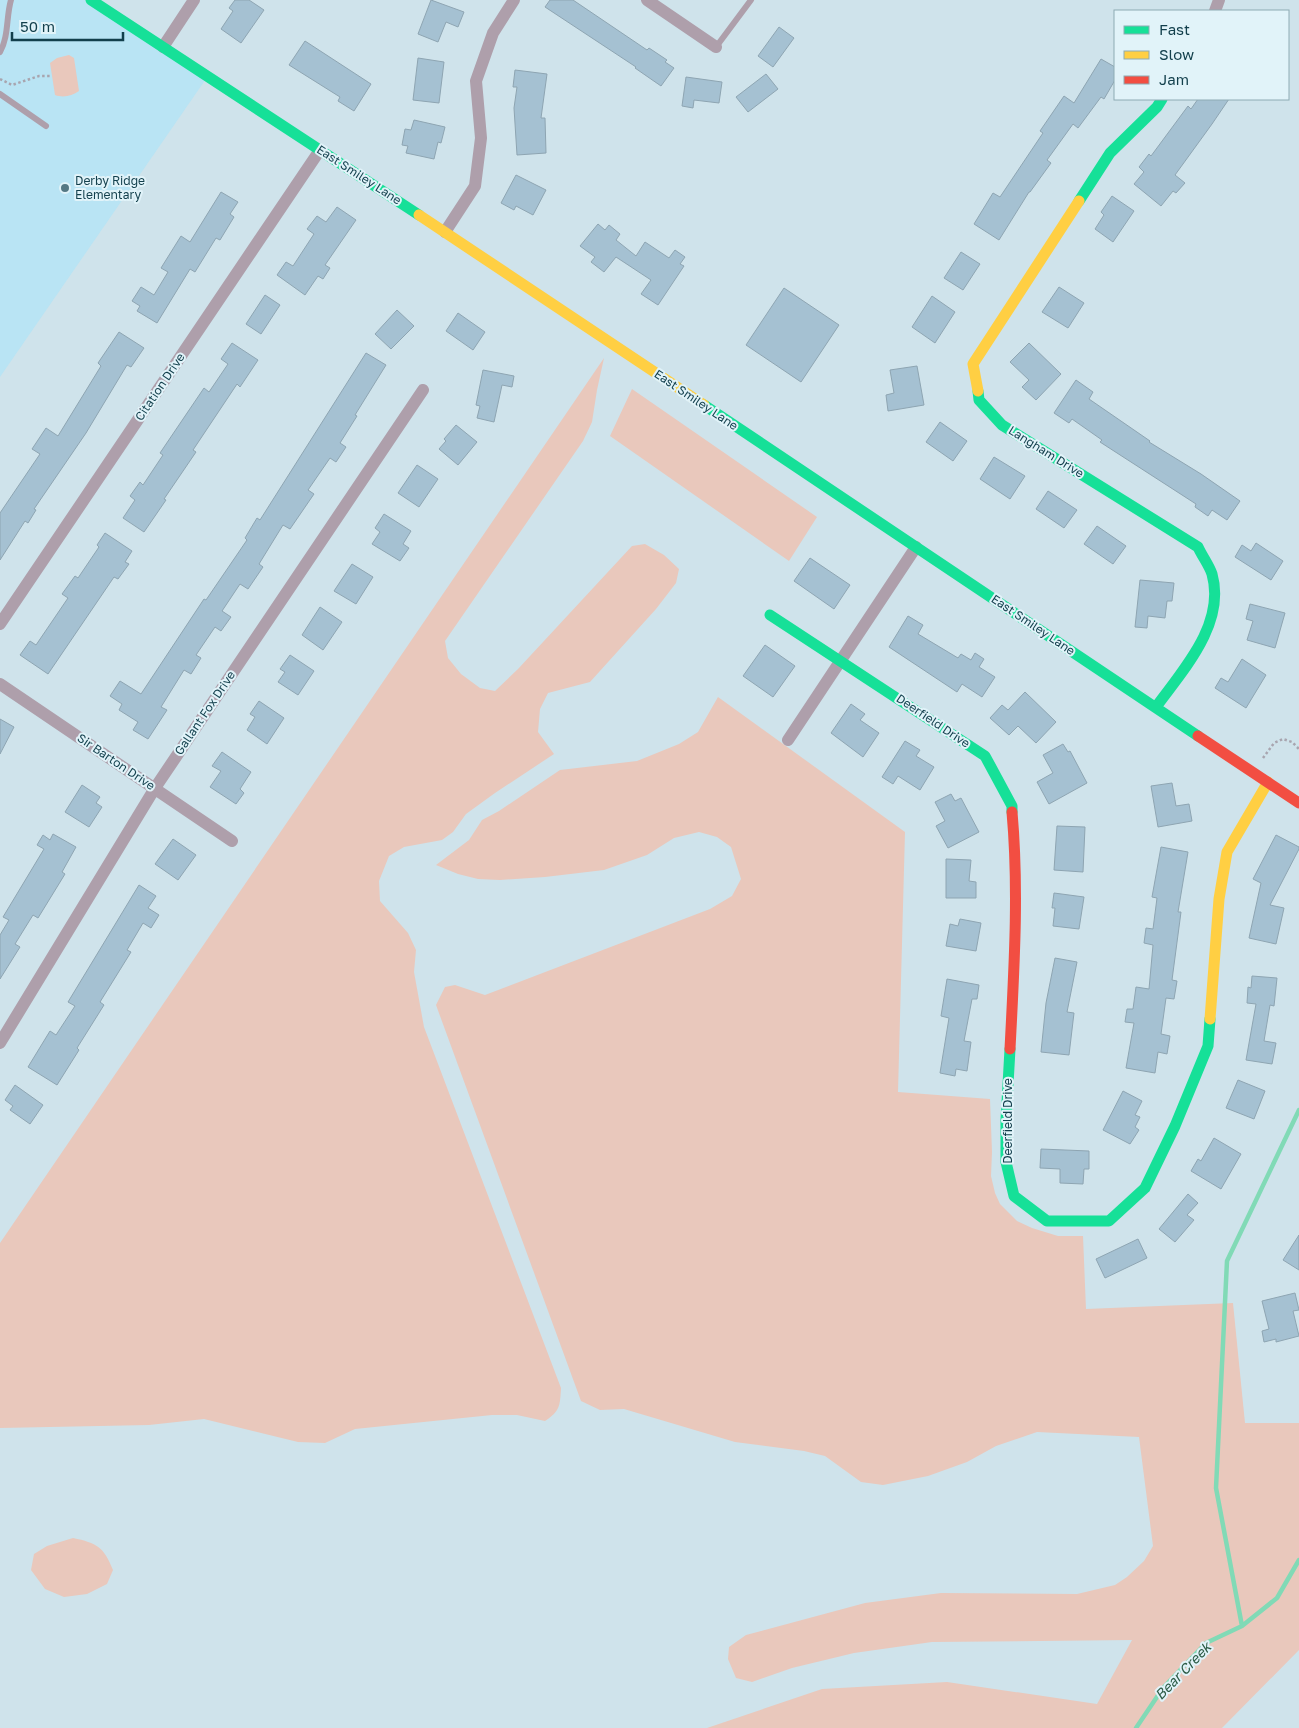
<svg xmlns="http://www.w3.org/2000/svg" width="1299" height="1728" viewBox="0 0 1299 1728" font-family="'Golos Text',sans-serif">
  <rect width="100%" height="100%" fill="#cfe3eb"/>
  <!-- built -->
  <path fill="#b9e4f4" d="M0,0H85L208,76L0,377Z"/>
  <!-- green -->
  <path fill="#e9c8bc" d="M69,55L74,58L79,91C72,96 63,98 55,95L50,63L57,58Z
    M604,358L597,390L592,422L583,441L445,641L448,658L461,674L480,688L495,691L518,669L632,546L645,544L664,555L679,569L676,583L656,609L590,682L548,693L540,709L538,732L554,754L495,793L466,814L453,832L442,840L404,847L389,856L379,881L380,901L408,933L416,950L414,972L424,1027L561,1388C560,1406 560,1411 545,1421L517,1415H492L355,1429L325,1443L298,1442L204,1419L149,1425L0,1428V1243Z
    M632,389L817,517L789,561L610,436Z
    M718,697L905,832L898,1092L990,1099L992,1152L991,1176L995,1193L1000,1204L1017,1221L1032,1228L1058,1236H1083L1086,1309L1233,1303L1245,1423H1299V1650L1222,1728H707L822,1689L947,1682L1097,1704L1132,1640L932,1642L854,1653L792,1668L752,1682L736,1678L728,1659L729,1647L746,1635L865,1603L941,1593L1077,1594L1115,1585L1127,1577L1144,1561L1153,1546L1139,1437L1037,1432L996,1446L967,1462L928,1476L883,1485L861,1482L825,1456L804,1451L735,1442L624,1409L600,1410L581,1401L436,1005L445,987L455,985L485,995L710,909L732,896L741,879L731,847L717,837L699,832L674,838L647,855L604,870L545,877L500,880L478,879L458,874L436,865L469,840L482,820L499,811L560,770L637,761L679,744L698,732Z
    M73,1538C97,1543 104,1547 113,1570L107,1584L87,1594L64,1597L45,1589L31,1570L34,1554L47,1546Z"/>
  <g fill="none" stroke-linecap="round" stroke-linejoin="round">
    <!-- stream -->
    <path stroke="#81dab6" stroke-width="4.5" d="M1242,1626L1216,1488L1227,1261L1299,1110
      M1136,1728L1163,1688L1206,1643L1242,1626L1277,1598L1299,1560"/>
  </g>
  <!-- building -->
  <path fill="#a5c1d2" stroke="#8ea5b2" d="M235,0H249L264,10L241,43L221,29L233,11L229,8Z
    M431,0L464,12L458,27L446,22L438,42L418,34Z
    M550,0H573L647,50L649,48L667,60L665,62L674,68L661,86L635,68L636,67L545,7Z
    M779,27L794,38L773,67L758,56Z
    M305,41L371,84L354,111L338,101L340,97L289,65Z
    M418,58L444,62L439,103L413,100Z
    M1101,59L1115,67V80L1104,99L1101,97L1078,128L1073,124L1047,160L1051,163L1030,192H1029L999,240L974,224L993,193L1000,197L1043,133L1040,131L1064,96L1074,103Z
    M515,70L547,74L541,118H545L546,153L517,155L514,108L517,87H513Z
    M766,74L778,89L748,112L736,97Z
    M686,77L722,82L719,103L694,100L693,108L682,106Z
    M1198,99H1229L1212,124L1175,175L1185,183L1176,193L1173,191L1161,206L1134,184L1144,172L1139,167L1149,154L1151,156L1188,106L1191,109Z
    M414,120L445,127L441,143L438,142L434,159L406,153L408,146L402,145L405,129L411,130Z
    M516,175L546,190L533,215L516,206L514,210L501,203Z
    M221,192L238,202L230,214L234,217L220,240L216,238L195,272L190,269L157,323L137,311L140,306L132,301L141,287L154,295L168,272L161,268L181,236L190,242Z
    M1112,196L1134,211L1113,242L1095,229L1104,215L1101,212Z
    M337,207L356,220L325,265L330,268L323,279L318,276L305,295L277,275L286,262L293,266L314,234L307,229L317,216L326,222Z
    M598,224L605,230L609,225L620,234L616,240L636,256L645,242L669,258L675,250L685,257L680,264L684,266L658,305L641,294L651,280L616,257L604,272L591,262L595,257L580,246Z
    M961,252L980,264L963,290L944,278Z
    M1059,287L1084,303L1068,328L1042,312Z
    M784,288L839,325L801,382L746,345Z
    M265,295L280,305L261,334L246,324Z
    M932,296L955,312L935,343L912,327Z
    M397,310L414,326L391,349L375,334Z
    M458,313L485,332L473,350L446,331Z
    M119,332L144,348L131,367L127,365L86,433L34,509L36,510L28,523L25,521L0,560V513L40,454L32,449L46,428L58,436L101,366L98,363Z
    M232,343L258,360L240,387L237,384L193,450L196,452L164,499L166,500L144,532L123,518L135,500L130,496L140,482L143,485L163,455L160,453L204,388L209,392L228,364L221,359Z
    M1029,343L1061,374L1036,400L1022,387L1029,380L1010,362Z
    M366,353L386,365L355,415L357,416L340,443L346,447L336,462L330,458L308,490L314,494L290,529L283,525L259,564L263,567L248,589L240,584L222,611L231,617L221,631L215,627L196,655L201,658L191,674L184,670L161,707L167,710L148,739L133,730L138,722L119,710L122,704L110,696L120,681L141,694L204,599L206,600L247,540L245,538L257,518L260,520Z
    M917,366L924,405L888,411L886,395L894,393L890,370Z
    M483,370L514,376L512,387L502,385L494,422L477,418L480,406L476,405Z
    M1076,380L1093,392L1089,399L1150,441L1149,442L1201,474L1240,501L1227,520L1212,510L1208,516L1195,507L1196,504L1100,442L1102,440L1072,419L1069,423L1054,413Z
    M940,422L967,441L953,461L926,442Z
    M456,425L477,442L458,465L439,449L446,441L444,439Z
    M994,457L1025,476L1010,499L980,479Z
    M417,465L438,479L419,507L398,493Z
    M1048,491L1077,510L1064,528L1036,509Z
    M384,514L411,531L403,544L409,548L400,561L372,544L380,532L375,528Z
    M1097,526L1126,546L1113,564L1084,544Z
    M105,533L132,551L125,562L129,564L118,579L114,577L48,674L20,655L30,641L36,645L68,598L62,594L75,576L78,578L99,547L97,545Z
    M1256,543L1283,561L1271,580L1235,557L1242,545L1251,551Z
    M810,558L850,585L834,609L794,581Z
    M352,564L373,577L356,604L334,591Z
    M1140,580L1174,583L1172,601H1167L1165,618L1148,616L1147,628L1135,627Z
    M1250,604L1285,613L1275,648L1247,640L1253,621L1246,619Z
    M320,607L342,622L323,650L302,635Z
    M908,616L923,625L918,634L958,658L961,654L971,660L975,653L984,659L979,667L995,677L982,697L962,684L957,692L889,647Z
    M765,645L795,666L773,697L743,676Z
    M290,655L314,671L298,695L278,682L285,672L280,669Z
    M1242,659L1266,675L1246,708L1215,688L1221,678L1228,682Z
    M1025,692L1056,722L1036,743L1018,726L1009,735L990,718L1002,705L1008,710Z
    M259,701L284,718L267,744L247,730L255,717L250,714Z
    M851,704L865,714L860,720L879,733L863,757L831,733Z
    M0,719L14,727L0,754Z
    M905,741L920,750L916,756L934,767L920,790L898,776L893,784L882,777Z
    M1063,744L1068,752L1070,751L1087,783L1049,804L1037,782L1053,773L1043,755Z
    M222,752L251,772L240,789L244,793L236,804L210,787L221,771L212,766Z
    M1172,783L1176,806L1189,804L1192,821L1158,827L1151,786Z
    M82,785L100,797L96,803L102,807L89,827L65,812Z
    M951,794L955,801L961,798L979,832L948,848L936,826L945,821L935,802Z
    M1057,826L1085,827L1083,872L1054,870Z
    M53,834L76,847L62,872L65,874L38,918L33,915L15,944L20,947L0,979V935L9,920L3,917L44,849L37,845L43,835L50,840Z
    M1276,835L1299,847V849L1270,905L1284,908L1276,944L1249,938L1261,883L1253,879Z
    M173,839L196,855L178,880L155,864Z
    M1161,847L1188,852L1178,912H1181L1172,980L1177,981L1174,999L1166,998L1161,1034L1170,1036L1167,1054L1158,1052L1155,1073L1126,1068L1134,1023L1125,1022L1127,1009H1133L1136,987L1149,989L1153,945L1144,943L1146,928L1153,929L1157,898L1152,897Z
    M946,859L971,860L969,881L976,882V898H946Z
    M139,885L156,896L148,908L159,915L151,928L143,923L127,950L131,952L100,1002L104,1005L77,1048L79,1050L57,1085L28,1067L50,1031L56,1035L75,1006L68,1002Z
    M1054,893L1084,897L1079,929L1053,926L1055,908H1052Z
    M960,919L981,923L976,951L946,946L950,924L958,926Z
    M1055,958L1077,962L1067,1012L1074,1013L1069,1055L1041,1052L1046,1003Z
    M1252,976L1277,978L1274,1006L1270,1005L1264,1041L1276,1043L1272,1064L1246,1060L1256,1004L1247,1003L1248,987L1251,988Z
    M947,979L979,985L977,999H972L964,1041L971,1042L967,1071L956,1069L955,1076L940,1073L949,1018L941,1016Z
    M1238,1080L1265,1091L1254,1119L1226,1108Z
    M15,1085L43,1105L30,1124L10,1110L13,1106L5,1100Z
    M1123,1091L1142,1101L1135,1115L1140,1117L1135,1127L1139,1130L1130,1144L1103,1130Z
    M1214,1138L1241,1154L1221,1189L1191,1171L1198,1159L1201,1161Z
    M1041,1149L1089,1151V1169H1084L1083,1184L1060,1183V1169L1040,1168Z
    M1188,1194L1198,1203L1187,1215L1194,1220L1175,1242L1159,1229Z
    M1299,1235V1270L1283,1260Z
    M1138,1239L1147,1258L1105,1278L1096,1259Z
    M1295,1293L1299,1310L1293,1311L1299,1336L1276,1342V1339L1264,1342L1262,1331L1269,1329L1262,1301Z"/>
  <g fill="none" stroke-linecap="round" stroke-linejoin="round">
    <!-- path -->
    <path stroke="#a8a5af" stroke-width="2.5" stroke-dasharray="2.5 2.5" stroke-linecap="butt" d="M0,79L12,85L39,76H52
      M1263,758L1274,743L1283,739L1292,742L1299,749"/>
    <!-- lane -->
    <path stroke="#ae9fab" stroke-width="6" d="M716,47L751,0
      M0,52C9,36 6,17 11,0
      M0,94L46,126"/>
    <!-- street -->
    <path stroke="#ae9fab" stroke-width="12" d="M647,0L716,47
      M1215,11L1219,0
      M163,47L194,0
      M445,232L475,186L481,138L476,81L493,33L514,0
      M0,624L320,150
      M0,684L232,841
      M788,740L916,547
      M0,1043L155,788L423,390"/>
    <!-- fast -->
    <path stroke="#16e098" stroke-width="11" d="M91,0L419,215
      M1079,201L1110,153L1157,107L1162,99
      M978,391L979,400L1002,425L1198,547C1202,556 1209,565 1212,574C1226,624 1183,670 1156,707
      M704,405L1198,736
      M770,615L985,756L1012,806V812
      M1010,1049L1006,1120V1162L1014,1196L1047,1221H1109L1145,1188L1175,1126L1208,1046L1210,1019"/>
    <!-- slow -->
    <path stroke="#ffcf43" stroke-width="11" d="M419,215L704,405
      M978,391L973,364L1079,201
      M1210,1019L1219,899L1227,852L1268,782"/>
    <!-- jam -->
    <path stroke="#f24e42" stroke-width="11" d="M1198,736L1299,803
      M1010,1049C1014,970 1019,891 1012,812"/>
  </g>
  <!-- markers -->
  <circle fill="#547884" stroke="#e1f3f9" stroke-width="2" cx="65" cy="188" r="5"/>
  <g text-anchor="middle" stroke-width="4" stroke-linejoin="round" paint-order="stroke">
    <!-- street labels -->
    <g font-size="12" fill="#123f4c" stroke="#e1f3f9">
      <text transform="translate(359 175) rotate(33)" y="4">East Smiley Lane</text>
      <text transform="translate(160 387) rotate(-56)" y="4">Citation Drive</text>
      <text transform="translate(696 400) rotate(34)" y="4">East Smiley Lane</text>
      <text transform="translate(1046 452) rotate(32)" y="4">Langham Drive</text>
      <text transform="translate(1033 625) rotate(34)" y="4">East Smiley Lane</text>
      <text transform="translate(205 713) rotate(-56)" y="4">Gallant Fox Drive</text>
      <text transform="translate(933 721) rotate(34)" y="4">Deerfield Drive</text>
      <text transform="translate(116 762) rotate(34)" y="4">Sir Barton Drive</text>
      <text transform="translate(1008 1121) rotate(-90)" y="4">Deerfield Drive</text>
    </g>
    <!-- poi labels -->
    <g font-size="12" fill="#123f4c" stroke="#e1f3f9" text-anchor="start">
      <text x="75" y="185">Derby Ridge<tspan x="75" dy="14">Elementary</tspan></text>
    </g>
    <!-- water labels -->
    <g font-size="14" font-style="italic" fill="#2c5b45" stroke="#e1f3f9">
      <text transform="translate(1183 1671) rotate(-46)" y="5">Bear Creek</text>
    </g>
  </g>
  <!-- legend -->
  <rect x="1114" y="10" width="175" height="90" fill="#e1f3f9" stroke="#8eabb4"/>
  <rect x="1124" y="26" width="25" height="8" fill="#16e098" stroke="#8eabb4"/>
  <text x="1159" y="35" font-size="15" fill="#123f4c">Fast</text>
  <rect x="1124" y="51" width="25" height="8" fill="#ffcf43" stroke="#8eabb4"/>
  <text x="1159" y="60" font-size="15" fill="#123f4c">Slow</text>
  <rect x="1124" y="76" width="25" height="8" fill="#f24e42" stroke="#8eabb4"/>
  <text x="1159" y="85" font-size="15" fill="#123f4c">Jam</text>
  <!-- scale -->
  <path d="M12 32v8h111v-8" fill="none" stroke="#123f4c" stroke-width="2.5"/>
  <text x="20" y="32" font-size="15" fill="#123f4c" stroke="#e1f3f9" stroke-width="4" paint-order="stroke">50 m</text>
</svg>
